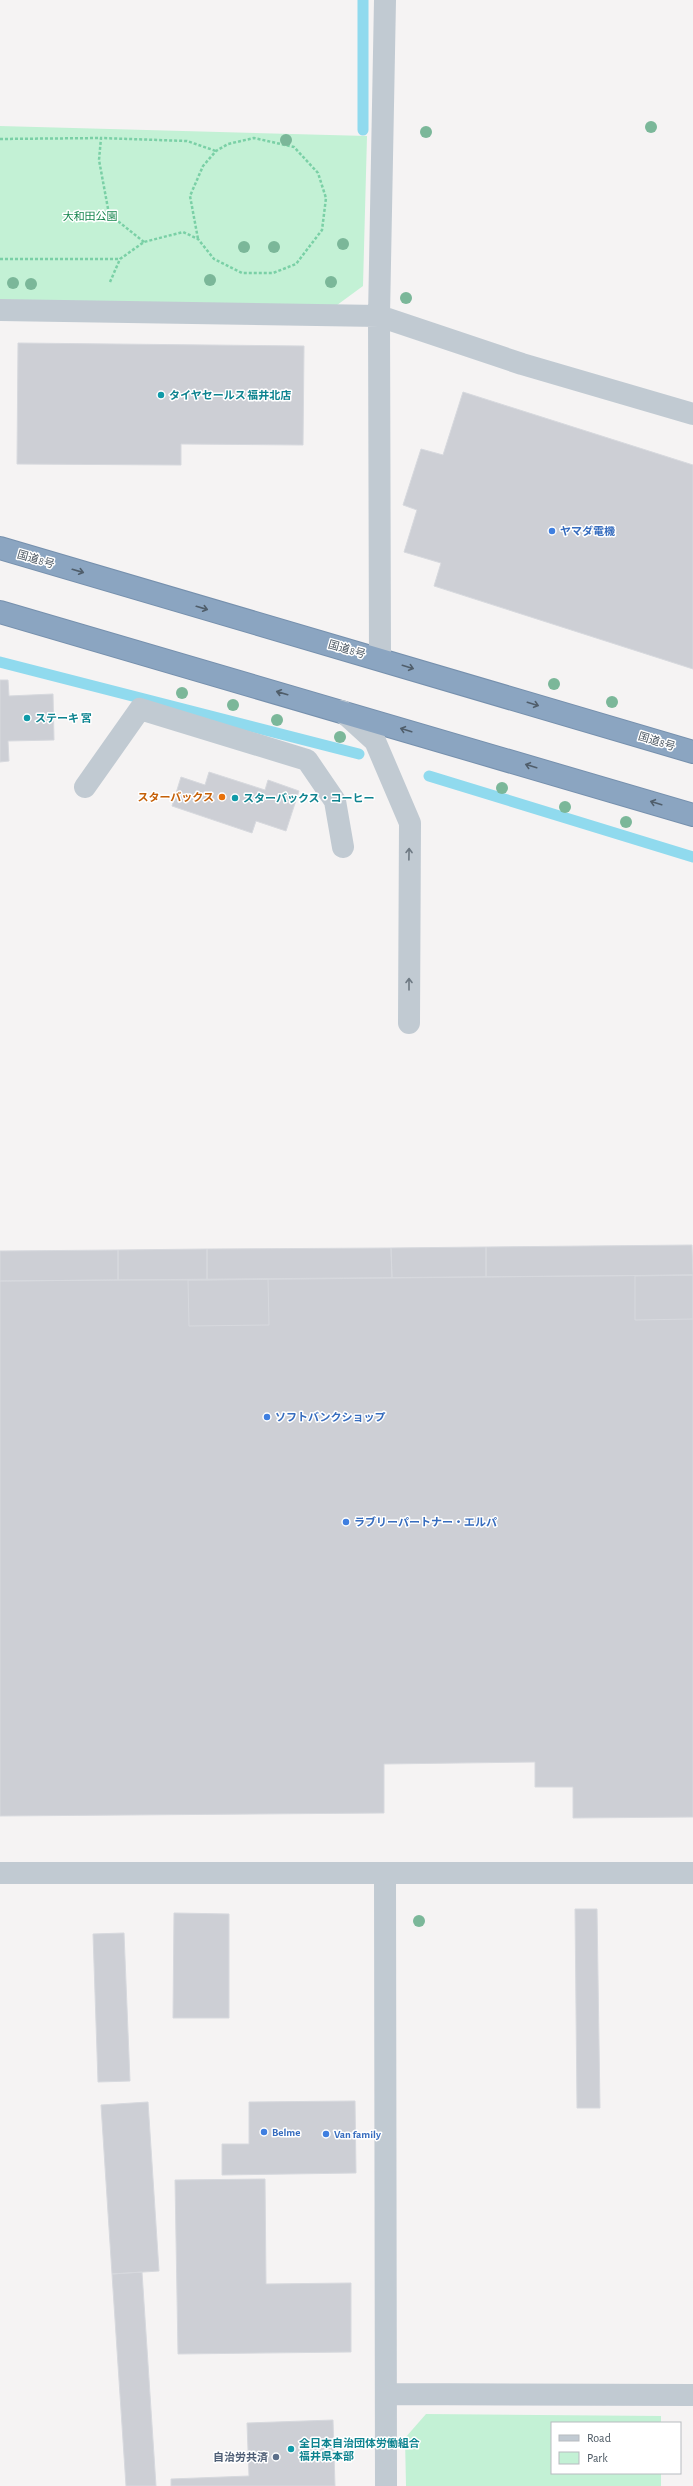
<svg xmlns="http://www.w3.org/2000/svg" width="693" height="2486" viewBox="0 0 693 2486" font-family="'Alegreya Sans','Noto Sans JP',sans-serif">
  <rect width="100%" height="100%" fill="#f5f3f3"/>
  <!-- green -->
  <path fill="#c3f1d5" d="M0,126L367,136L363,286L333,308L0,301Z
    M426,2414L661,2416V2423H552V2473H661V2486H406L405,2438Z"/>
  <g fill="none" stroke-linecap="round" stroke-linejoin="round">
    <!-- stream -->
    <path stroke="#90daee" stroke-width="11" d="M363,130V0
      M0,662L359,754
      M429,776L693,857"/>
  </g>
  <!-- building -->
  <path fill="#cdcfd5" stroke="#d7d9de" d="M18,343L304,346L303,445L181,444V465L17,464Z
    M463,392L693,465V669L434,586L441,563L404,552L417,510L403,505L421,449L443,455Z
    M0,680H8L9,696L53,694L54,740L8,741L9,761L0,762Z
    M209,772L265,790L268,780L299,791L286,831L256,821L252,833L172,806L181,777L205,785Z
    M692,1245L693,1275L486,1277V1247Z
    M486,1247V1277L392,1278L391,1248Z
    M391,1248L392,1278L207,1280V1249Z
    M207,1249V1280H118V1250Z
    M118,1250V1280L0,1281V1251Z
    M693,1275V1817L573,1818V1787H535V1762L384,1764V1813L0,1816V1281Z
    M693,1275V1319L635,1320V1276Z
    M268,1279L269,1325L189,1326L188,1280Z
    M575,1909H597L600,2108H577Z
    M174,1913L229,1914V2018H173Z
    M124,1933L130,2081L98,2082L93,1934Z
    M355,2101L356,2173L222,2175V2144H249V2102Z
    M148,2102L159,2271L112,2274L101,2105Z
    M265,2179L266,2284L351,2283V2352L178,2354L175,2180Z
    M142,2272L156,2486H126L112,2274Z
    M333,2420L335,2486H171V2479L249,2476L247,2423Z"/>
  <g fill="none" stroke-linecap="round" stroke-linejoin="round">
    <!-- highway casing -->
    <g stroke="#7690ad" stroke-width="24">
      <path id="highway" d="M0,548L693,752
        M0,612L693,815"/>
    </g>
    <!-- path -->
    <path stroke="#7ad0a6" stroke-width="2.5" stroke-dasharray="3 2" stroke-linecap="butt" d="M0,139L101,138
      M144,242L109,214L99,160L101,138L187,141L216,151
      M0,259H120
      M110,282L120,259L144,242L183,232L198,239L214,259L242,273H273L296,264L322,230L326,198L318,173L294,147L254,138L228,144L216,151L203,166L190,196L198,239"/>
    <!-- minor -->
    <path stroke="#c1cad2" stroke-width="22" d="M0,310L379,316L522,364L693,414
      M380,659L379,316L385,0
      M342,711L375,741L410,823L409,1023
      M85,787L140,709L307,760L335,801L343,847
      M0,1873H693
      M385,1874L386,2486
      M386,2394L693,2395"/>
    <!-- highway -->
    <use href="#highway" stroke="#8ba5c1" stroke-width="22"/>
  </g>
  <!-- trees -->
  <g fill="#7bb799">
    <circle cx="651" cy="127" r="6"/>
    <circle cx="426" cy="132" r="6"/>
    <circle cx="286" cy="140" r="6"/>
    <circle cx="343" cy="244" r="6"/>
    <circle cx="244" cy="247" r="6"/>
    <circle cx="274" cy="247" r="6"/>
    <circle cx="210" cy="280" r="6"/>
    <circle cx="331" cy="282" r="6"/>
    <circle cx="13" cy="283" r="6"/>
    <circle cx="31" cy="284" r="6"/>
    <circle cx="406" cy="298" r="6"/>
    <circle cx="554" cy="684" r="6"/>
    <circle cx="182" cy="693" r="6"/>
    <circle cx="612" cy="702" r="6"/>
    <circle cx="233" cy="705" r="6"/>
    <circle cx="277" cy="720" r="6"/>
    <circle cx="340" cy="737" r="6"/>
    <circle cx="502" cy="788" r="6"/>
    <circle cx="565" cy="807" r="6"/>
    <circle cx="626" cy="822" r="6"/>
    <circle cx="419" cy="1921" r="6"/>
  </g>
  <!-- one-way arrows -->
  <defs><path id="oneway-shaft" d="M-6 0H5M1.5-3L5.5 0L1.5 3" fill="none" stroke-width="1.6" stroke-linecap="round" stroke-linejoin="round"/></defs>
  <g stroke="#505e6b">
    <use href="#oneway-shaft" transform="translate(78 571) rotate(16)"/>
    <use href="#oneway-shaft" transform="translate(202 608) rotate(16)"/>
    <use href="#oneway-shaft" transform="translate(408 667) rotate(17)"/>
    <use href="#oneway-shaft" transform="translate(282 693) rotate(-164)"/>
    <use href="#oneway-shaft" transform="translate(533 704) rotate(17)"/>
    <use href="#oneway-shaft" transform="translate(406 730) rotate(-163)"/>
    <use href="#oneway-shaft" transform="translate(531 766) rotate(-163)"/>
    <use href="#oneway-shaft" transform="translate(656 803) rotate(-163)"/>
  </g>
  <g stroke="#6e7983">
    <use href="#oneway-shaft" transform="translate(409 854) rotate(-89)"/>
    <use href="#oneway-shaft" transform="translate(409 984) rotate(-90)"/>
  </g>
  <!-- markers -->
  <g fill="#0f9aa8" stroke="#fff" stroke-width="1.5">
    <circle cx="161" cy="395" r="4"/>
    <circle cx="27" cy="718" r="4"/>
    <circle cx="235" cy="798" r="4"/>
    <circle cx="291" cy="2449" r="4"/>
  </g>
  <g fill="#3f7fe0" stroke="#fff" stroke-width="1.5">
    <circle cx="552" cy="531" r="4"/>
    <circle cx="267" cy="1417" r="4"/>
    <circle cx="346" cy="1522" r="4"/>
    <circle cx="264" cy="2132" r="4"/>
    <circle cx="326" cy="2134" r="4"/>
  </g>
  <circle fill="#e8710a" stroke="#fff" stroke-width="1.5" cx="222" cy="797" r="4"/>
  <circle fill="#5c6f8a" stroke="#fff" stroke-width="1.5" cx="276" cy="2457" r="4"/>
  <g text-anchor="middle" stroke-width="3" stroke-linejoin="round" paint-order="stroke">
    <!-- park labels -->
    <g font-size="11" fill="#17864f" stroke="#fff">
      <text x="90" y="220">大和田公園</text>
    </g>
    <!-- culture labels -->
    <g font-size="11" font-weight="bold" fill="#0d838f" stroke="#fff" text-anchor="start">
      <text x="169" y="399">タイヤセールス 福井北店</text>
      <text x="35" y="722">ステーキ 宮</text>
      <text x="243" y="802">スターバックス・コーヒー</text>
      <text x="299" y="2447">全日本自治団体労働組合<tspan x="299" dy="13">福井県本部</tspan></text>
    </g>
    <!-- shop labels -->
    <g font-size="11" font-weight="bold" fill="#366cbe" stroke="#fff" text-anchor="start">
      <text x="560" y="535">ヤマダ電機</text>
      <text x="275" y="1421">ソフトバンクショップ</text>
      <text x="354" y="1526">ラブリーパートナー・エルパ</text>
      <text x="272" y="2136">Belme</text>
      <text x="334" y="2138">Van family</text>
    </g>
    <!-- street labels -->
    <g font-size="11" fill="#4a5661" stroke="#fff">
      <text transform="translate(36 559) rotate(16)" y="4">国道8号</text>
      <text transform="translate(347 649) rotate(16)" y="4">国道8号</text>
      <text transform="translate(657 741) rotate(17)" y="4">国道8号</text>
    </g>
    <!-- food labels -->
    <g font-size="11" font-weight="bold" fill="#c56008" stroke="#fff" text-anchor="end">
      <text x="214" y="801">スターバックス</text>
    </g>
    <!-- service labels -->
    <g font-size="11" font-weight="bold" fill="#4e5e75" stroke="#fff" text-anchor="end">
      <text x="268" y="2461">自治労共済</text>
    </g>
  </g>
  <!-- legend -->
  <rect x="551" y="2422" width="130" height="52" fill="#ffffff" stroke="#b7bbc0"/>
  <rect x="559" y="2435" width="20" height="6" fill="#c1cad2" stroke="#b7bbc0"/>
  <text x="587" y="2442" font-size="12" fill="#4a5661">Road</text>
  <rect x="559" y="2452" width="20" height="12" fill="#c3f1d5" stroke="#b7bbc0"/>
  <text x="587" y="2462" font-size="12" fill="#4a5661">Park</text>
</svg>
